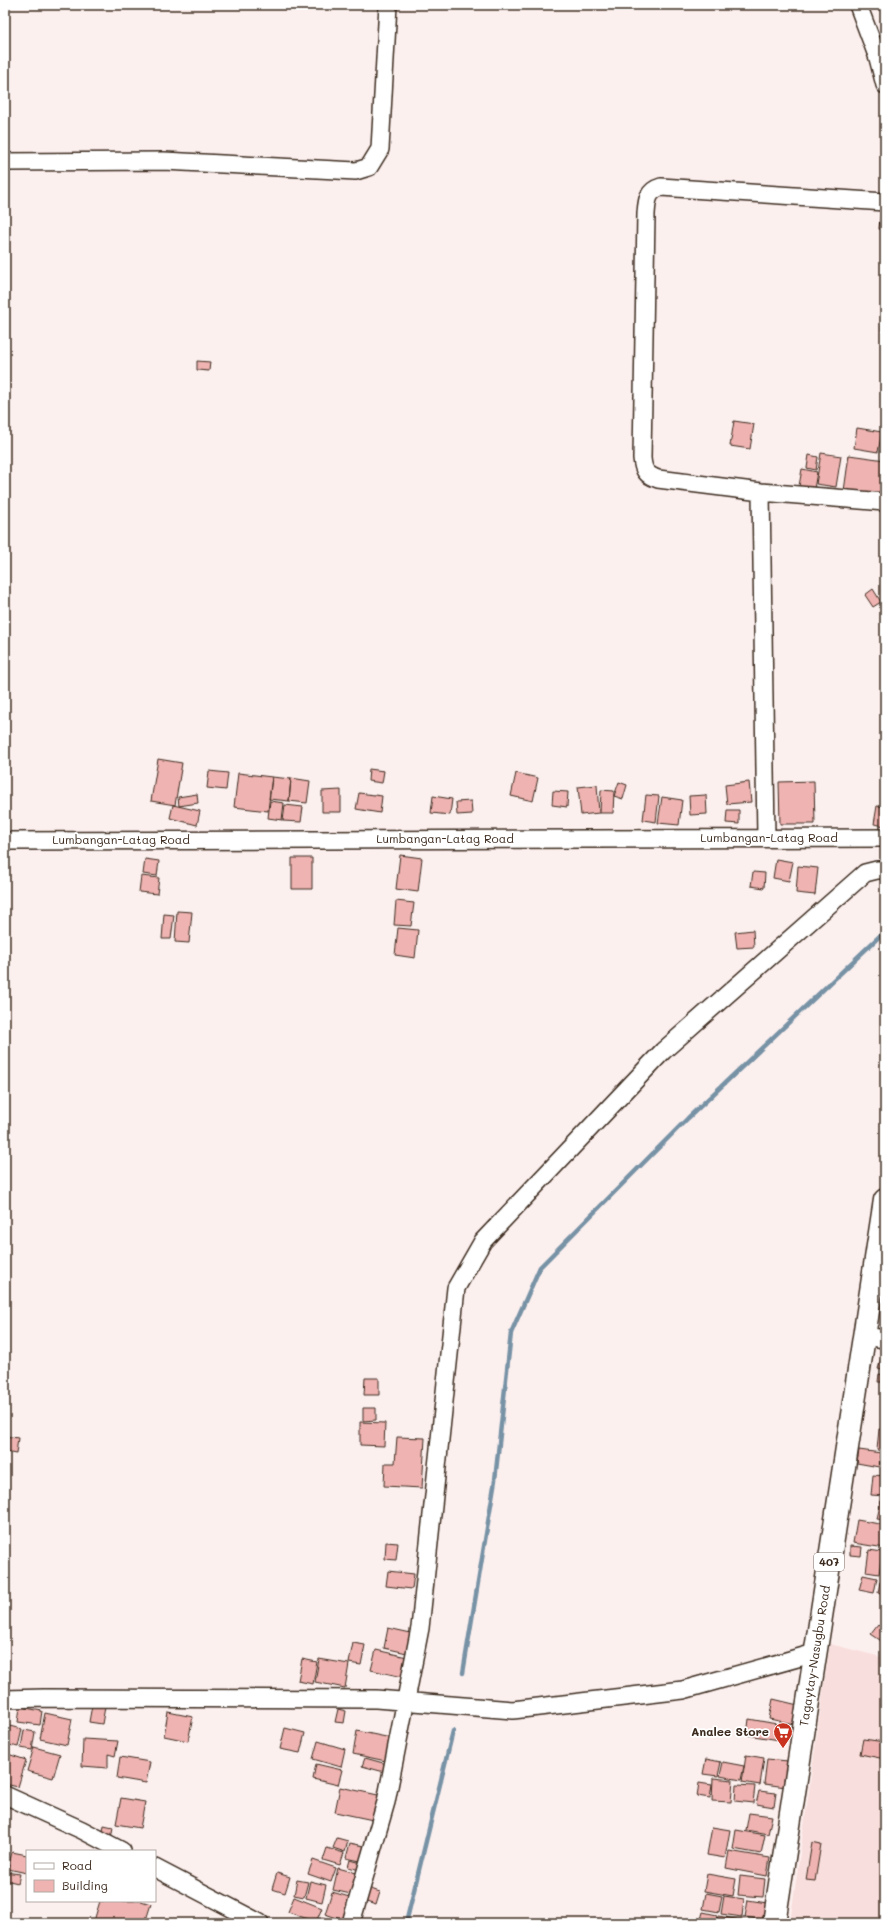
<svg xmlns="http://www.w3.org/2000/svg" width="890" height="1928" viewBox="0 0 890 1928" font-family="Mali,sans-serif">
  <rect width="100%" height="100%" fill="#fcf0ef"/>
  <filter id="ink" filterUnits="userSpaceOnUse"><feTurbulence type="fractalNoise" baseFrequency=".025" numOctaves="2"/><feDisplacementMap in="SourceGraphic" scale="8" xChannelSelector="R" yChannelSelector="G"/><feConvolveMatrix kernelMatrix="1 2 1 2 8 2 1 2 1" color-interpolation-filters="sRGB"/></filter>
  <g filter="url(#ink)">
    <!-- built -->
    <path fill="#f8dedc" d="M830,1644L885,1658V1923H790Z"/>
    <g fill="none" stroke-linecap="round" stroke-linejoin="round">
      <!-- stream -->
      <path stroke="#7792a5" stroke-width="4.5" d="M463,1673L495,1480L511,1333L540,1267L688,1118L885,931
        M406,1923L453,1731"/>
    </g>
    <!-- building -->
    <path fill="#efb3b1" stroke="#3b2a1e" d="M881,208H885V230L879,229Z
      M885,308V332H881Z
      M197,361L210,362L209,371L197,370Z
      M734,421L754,424L750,449L730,446Z
      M857,428L882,432L878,452L854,448Z
      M821,453L841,456L836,487L816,484Z
      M809,455L818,457L816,470L807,468Z
      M849,455L885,460V477L882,497L844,491Z
      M802,469L817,472L814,489L799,486Z
      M873,589L881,602L873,607L865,595Z
      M158,759L182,763L175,805L151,801Z
      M369,769L384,771L382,783L368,781Z
      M209,771L228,773L226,790L207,788Z
      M238,773L272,777L268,811L234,807Z
      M516,773L538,778L533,801L511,796Z
      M272,777L291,779L289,801L269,799Z
      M291,778L310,781L307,803L289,801Z
      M814,781L815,824H780L779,782Z
      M619,782L627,785L623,799L614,796Z
      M749,782L751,802L727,804L725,785Z
      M597,785L599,813L581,815L578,787Z
      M341,790V812H322V791Z
      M601,790L614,791L613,813H600Z
      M553,791L568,792L567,807L552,805Z
      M359,793L382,796L380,813L356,809Z
      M197,794L198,803L179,806L178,797Z
      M646,795L659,796L656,822L643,820Z
      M706,795L707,814L690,815L689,796Z
      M433,796L452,799L450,815L431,813Z
      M662,797L682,800L679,825L658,823Z
      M270,801L284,803L282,820L268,818Z
      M471,801L472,814L457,815L456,802Z
      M173,805L200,811L197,825L170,818Z
      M285,805L303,807L301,822L283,821Z
      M877,806L885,807V826L874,824Z
      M727,810H739V824L726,823Z
      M400,855L422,858L418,892L396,889Z
      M292,858H312V889H292Z
      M145,859L159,861L157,876L143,874Z
      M776,859L793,862L789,881L773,878Z
      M798,866L818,868L815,895L796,893Z
      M753,872L765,873L764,888L751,886Z
      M141,876L159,878L157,894L139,892Z
      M396,901L414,903L411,926L394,925Z
      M177,911L192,912L189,943L175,942Z
      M164,914L174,915L171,939H162Z
      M398,928L418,930L415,958L395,955Z
      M753,930L754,947L737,948L735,932Z
      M881,1359L885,1360V1371L878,1369Z
      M879,1374L885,1375L884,1382H878Z
      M365,1378H379V1395H364Z
      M363,1408H376V1420L363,1421Z
      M360,1422L385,1423L384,1446L360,1445Z
      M879,1429L885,1430V1451L877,1450Z
      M5,1436L18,1438L16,1454L5,1452Z
      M397,1437L425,1438L422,1488L384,1486L385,1463H395Z
      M859,1450L881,1453L879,1467L857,1463Z
      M873,1475L885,1476V1496L871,1495Z
      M881,1500L885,1501V1520L877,1519Z
      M857,1520L885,1525V1548L853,1543Z
      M386,1542L398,1543L396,1560L385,1559Z
      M850,1546L862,1547L861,1556L850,1555Z
      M869,1550L882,1552L879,1574L866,1572Z
      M885,1560V1578H883Z
      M388,1571L414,1574L412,1589L386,1586Z
      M863,1575L877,1578L874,1593L859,1590Z
      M880,1582L885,1583V1595L878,1593Z
      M878,1625L885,1631V1639L883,1642L871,1634Z
      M388,1628L411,1633L407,1653L384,1648Z
      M353,1643L365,1645L361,1665L349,1663Z
      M376,1650L407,1657L403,1677L371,1670Z
      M302,1659L317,1662L313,1684L298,1681Z
      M319,1659L349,1664L345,1688L315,1682Z
      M773,1699L798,1705L794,1724L769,1719Z
      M92,1705L105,1707L102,1724L89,1722Z
      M20,1707L42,1711L40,1725L18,1722Z
      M338,1709L346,1711L344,1723L335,1722Z
      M168,1712L193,1717L188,1741L164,1736Z
      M45,1713L72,1719L67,1745L40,1739Z
      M749,1719L788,1726L786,1741L747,1735Z
      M5,1725L22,1729L18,1747L5,1744Z
      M285,1728L305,1733L300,1753L280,1749Z
      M24,1730L35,1732L32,1750L21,1748Z
      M357,1731L391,1738L386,1761L353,1754Z
      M83,1739L118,1741L115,1756L108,1754V1768L82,1766Z
      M863,1739L885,1742V1759L860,1754Z
      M318,1741L345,1749L341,1767L313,1759Z
      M34,1747L60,1754L53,1778L27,1771Z
      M5,1753L8,1754L5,1764Z
      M8,1754L26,1760L18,1787L5,1784V1766Z
      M746,1755L764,1758L760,1785L742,1782Z
      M120,1757L150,1762L146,1783L117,1778Z
      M365,1758L387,1764L384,1772L362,1766Z
      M706,1759L721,1762L718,1776L703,1774Z
      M767,1759L788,1761L786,1787L764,1784Z
      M723,1762L744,1766L741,1780L720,1776Z
      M316,1764L342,1770L338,1785L313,1779Z
      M713,1778L733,1780L731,1802L712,1801Z
      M699,1783L712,1785L710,1798L697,1796Z
      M736,1785L755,1786L753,1803L735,1801Z
      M340,1787L378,1795L373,1820L335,1812Z
      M759,1791L776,1793L774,1807L756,1804Z
      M121,1798L145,1802L140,1828L116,1824Z
      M749,1813L772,1816L768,1834L746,1830Z
      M104,1825L113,1827L111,1839L102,1837Z
      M712,1827L730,1830L725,1858L707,1855Z
      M736,1830L765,1835L761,1854L733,1849Z
      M337,1838L348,1841L345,1852L333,1848Z
      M812,1842L821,1844L815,1881L806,1880Z
      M350,1843L369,1847L365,1862L346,1858Z
      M327,1848L344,1853L340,1865L323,1860Z
      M729,1851L770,1858L767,1876L726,1868Z
      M12,1852L27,1855V1873L8,1869Z
      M313,1860L336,1868L331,1882L308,1874Z
      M350,1860L362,1863L360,1870L348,1867Z
      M338,1868L360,1874L355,1895L333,1890Z
      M5,1872L20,1874L18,1883L5,1880Z
      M277,1873L290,1877L285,1893L272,1889Z
      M707,1874L736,1879L733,1896L704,1891Z
      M740,1876L765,1879L763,1897L738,1895Z
      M297,1880L308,1882L304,1897L294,1895Z
      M310,1881L326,1885L322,1902L306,1898Z
      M368,1888L380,1892L376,1905L363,1901Z
      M332,1892L353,1898L346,1921L325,1914Z
      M706,1893L722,1896L719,1912L703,1909Z
      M724,1896L744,1899L742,1917L721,1914Z
      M294,1897L322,1908L316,1922L288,1912Z
      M748,1900L767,1903L764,1920L745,1917Z
      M100,1901H141L151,1904L145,1923H100L94,1921Z
      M703,1912L717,1915L715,1923H700Z
      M718,1916L759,1923H716Z
      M322,1917L340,1923H320Z"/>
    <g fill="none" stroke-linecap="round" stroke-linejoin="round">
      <!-- minor casing -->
      <g stroke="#3b2a1e" stroke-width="20">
        <path id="minor" d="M858,5L878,58L885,85
          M5,162L164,161L356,171L369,167L380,149L388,5
          M885,202L661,187C647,191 647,201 646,214L642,458C643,470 646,475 658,479L761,492L885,502
          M761,492L766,838
          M5,841L885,838
          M864,1336L885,1339
          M5,1699L44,1698L376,1699L513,1710L683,1690L815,1653
          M5,1795L82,1830L122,1851
          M155,1868L260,1923
          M351,1923L386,1802L420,1628L456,1288L483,1241L663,1051L865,873L877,870H885"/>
      </g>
      <!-- major casing -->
      <g stroke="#3b2a1e" stroke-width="25">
        <path id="major" d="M774,1923L885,1200"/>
      </g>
      <!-- minor -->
      <use href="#minor" stroke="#fff" stroke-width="17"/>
      <!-- major -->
      <use href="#major" stroke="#fff" stroke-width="22"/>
    </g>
  </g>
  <!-- icons -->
  <defs>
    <g id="supermarket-pin" transform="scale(1)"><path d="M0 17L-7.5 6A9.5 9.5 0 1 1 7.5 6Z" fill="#c8321e" stroke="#fff"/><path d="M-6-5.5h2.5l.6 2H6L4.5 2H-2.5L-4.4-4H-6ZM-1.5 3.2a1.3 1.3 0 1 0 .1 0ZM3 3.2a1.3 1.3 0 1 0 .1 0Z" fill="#fff"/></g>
  </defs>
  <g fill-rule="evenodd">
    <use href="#supermarket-pin" x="783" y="1732"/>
  </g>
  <g text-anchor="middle" stroke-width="3.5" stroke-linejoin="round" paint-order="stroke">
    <!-- shield labels -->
    <rect fill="#fff" stroke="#766a62" stroke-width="1" x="814" y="1553" width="30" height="18" rx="3"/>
    <g font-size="11" font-weight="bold" fill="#3b2a1e">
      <text x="829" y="1566">407</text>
    </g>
    <!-- street labels -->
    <g font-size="12" fill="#3b2a1e" stroke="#fff">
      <text x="769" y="842">Lumbangan-Latag Road</text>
      <text x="445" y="843">Lumbangan-Latag Road</text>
      <text x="121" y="844">Lumbangan-Latag Road</text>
      <text transform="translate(815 1656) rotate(-81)" y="4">Tagaytay-Nasugbu Road</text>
    </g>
    <!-- poi labels -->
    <g font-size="12" font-weight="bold" fill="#3b2a1e" stroke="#fff" text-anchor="end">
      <text x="769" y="1736">Analee Store</text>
    </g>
  </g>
  <!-- margin -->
  <rect width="890" height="1928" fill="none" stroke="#fff" stroke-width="20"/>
  <rect x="10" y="10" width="870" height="1908" fill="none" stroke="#3b2a1e" stroke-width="1.5" filter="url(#ink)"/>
  <!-- legend -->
  <rect x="26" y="1850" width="130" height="52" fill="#ffffff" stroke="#b1aaa5"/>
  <rect x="34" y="1863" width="20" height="6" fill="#ffffff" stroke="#b1aaa5"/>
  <text x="62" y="1870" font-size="12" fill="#3b2a1e">Road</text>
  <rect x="34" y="1880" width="20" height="12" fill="#efb3b1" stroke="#b1aaa5"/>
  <text x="62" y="1890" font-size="12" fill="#3b2a1e">Building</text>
</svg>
